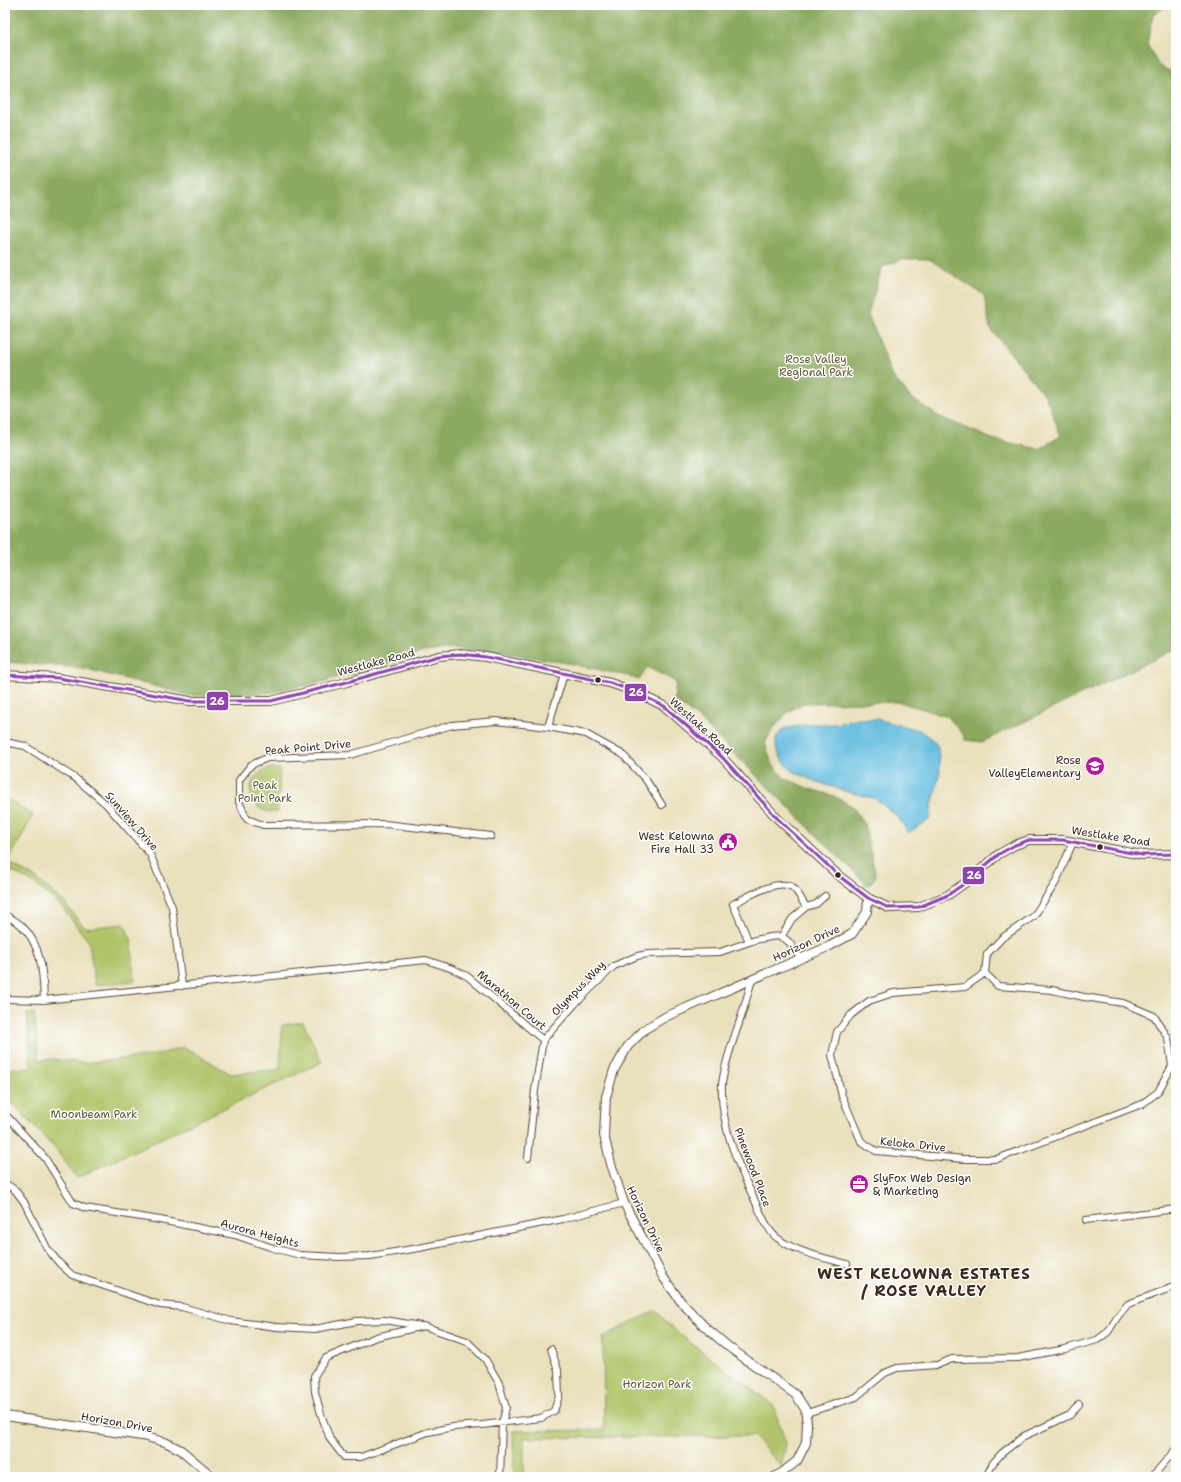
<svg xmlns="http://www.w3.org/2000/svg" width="1181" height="1482" viewBox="0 0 1181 1482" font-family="'Shantell Sans',sans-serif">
  <rect width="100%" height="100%" fill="#fff"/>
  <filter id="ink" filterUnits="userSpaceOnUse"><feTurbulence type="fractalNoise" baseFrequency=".025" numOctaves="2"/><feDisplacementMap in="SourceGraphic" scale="8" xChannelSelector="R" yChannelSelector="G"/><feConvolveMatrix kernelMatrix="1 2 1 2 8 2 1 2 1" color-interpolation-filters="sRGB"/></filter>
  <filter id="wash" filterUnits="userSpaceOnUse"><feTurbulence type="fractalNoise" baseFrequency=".012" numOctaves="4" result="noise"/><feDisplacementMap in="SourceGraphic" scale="16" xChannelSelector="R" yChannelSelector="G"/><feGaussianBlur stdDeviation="0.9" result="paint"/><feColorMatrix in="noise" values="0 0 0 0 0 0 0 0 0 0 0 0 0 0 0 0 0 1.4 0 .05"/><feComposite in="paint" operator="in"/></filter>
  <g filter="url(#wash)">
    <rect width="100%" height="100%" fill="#e9e0bc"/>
    <!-- green -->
    <path fill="#b0c56a" stroke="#767844" d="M272,768L280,769L278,812C274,812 269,812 265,811C242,802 248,771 272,768Z
      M5,798L33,815L8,863L37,879L63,901L85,928L124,924L131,939L135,981L95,985L89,942L60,905L35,884L5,868Z
      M34,1013L39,1060L53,1059L83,1063L152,1056L184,1047L231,1074L280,1069L282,1025L303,1022L322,1062L77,1178L57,1151L5,1095V1069L31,1068L27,1014Z
      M656,1310L667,1323L687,1340L773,1405L786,1444L781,1467L754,1436L524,1438V1477H516L514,1474L513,1431L604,1430L603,1337Z"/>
    <!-- forest -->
    <path fill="#8caa5e" stroke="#646a3e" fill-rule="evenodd" d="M5,5H1168L1153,15L1147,44L1159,66L1176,74V649L982,742L965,740L963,734L948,717L900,702L803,703L787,713L773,729L765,743L771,762L784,778L810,789L834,796L852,806L864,824L876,876L868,886L697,717L674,700L676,682L647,667L639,680L628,676L573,664L501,652L452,648L423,652L401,660L325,681L275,692L229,696L188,695L83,668L5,662ZM903,259H929L984,295L990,328L1046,397L1061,436L1039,449L992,439L938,416L911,398L891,374L868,314L882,267Z"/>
    <!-- water -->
    <path fill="#60bbde" stroke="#4e727e" d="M854,719H876L919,730L933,740L938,747L940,772L931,810V816L929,820L908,833L898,817L876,799L844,791L809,779L791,770L782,760L776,748V737L783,729L811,724H835Z"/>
  </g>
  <g filter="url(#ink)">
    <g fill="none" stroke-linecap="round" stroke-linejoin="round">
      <!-- minor casing -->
      <g stroke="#554536" stroke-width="8">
        <path id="minor" d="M548,727L564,674
          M5,742L25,746L75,778L106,804L150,854L172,907L182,986
          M491,836L385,824L263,825L247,819L239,802V780L251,765L267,758L350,755L452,725L496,721L548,727L586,734L622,754L646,780L662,805
          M5,915C10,918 16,921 21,925C42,945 43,973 44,1000
          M781,937L792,919L806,907
          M749,942L733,904C747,897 778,878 792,887C797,890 802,901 806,907L816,904L825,896
          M985,973L998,986L1052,990L1084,997L1123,1003L1154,1016L1168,1038L1172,1066L1158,1092L1142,1104L997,1159H964L876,1151L861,1141L842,1096L832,1055L837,1032L851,1015L869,1001L893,993L965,987Z
          M985,973L987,954L1002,938L1034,916L1056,882L1073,842
          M752,980C747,996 743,1013 737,1029C731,1047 724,1065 722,1085C720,1125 738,1165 755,1201C760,1211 767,1230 776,1237C794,1252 825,1258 847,1264
          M5,999L44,1000L426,960L453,969L467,976L543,1040
          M5,1114L45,1158L73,1203L85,1208L160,1220L235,1235L273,1248L300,1255L338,1257L370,1256L419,1248L563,1219L624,1203
          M528,1158L535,1090L543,1040L575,1004L614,966L637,956L648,954L720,952L755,940L770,937L781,936L789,942L801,959
          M5,1183L15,1190L24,1202L47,1248L59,1263L72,1275L160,1305L182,1307L231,1321L277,1327L315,1329L357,1321L385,1320L421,1326
          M1086,1220L1176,1209
          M807,1413L856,1397L885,1373L897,1368L937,1365L952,1359L1018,1358L1065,1349L1097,1340L1108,1332L1118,1316L1128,1304L1176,1286
          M500,1477L502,1423L506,1408L499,1383L485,1359L467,1341L424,1326L376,1337L326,1358L314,1376L315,1392L321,1414L330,1439L344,1457H361L428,1432L453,1427L482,1425L541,1418L554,1411L559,1396L558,1370L551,1349
          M986,1477L993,1463L1002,1453L1024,1436L1070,1415L1079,1404
          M1152,1477L1176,1449"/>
      </g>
      <!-- tertiary casing -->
      <g stroke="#554536" stroke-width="10">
        <path id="tertiary" d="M5,675L58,678L190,701H271L347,682L439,656L460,654L486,657L610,683L633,691L664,706L722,757L777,818L839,876L868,898L889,908L919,907L948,895L965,883L999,854L1015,845L1029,840H1063L1142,855L1176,854
          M5,1416L142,1436L165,1442L181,1450L213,1477
          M774,1477L783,1472L797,1461L806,1443L807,1423L805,1409L796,1395L730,1348L704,1326L682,1303L663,1277L624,1203L611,1164L604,1135L606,1097L614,1070L628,1046L645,1029L665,1017L830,946L852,934L867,912L868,898"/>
      </g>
      <!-- minor -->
      <use href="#minor" stroke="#fff" stroke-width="6"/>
      <!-- tertiary -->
      <use href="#tertiary" stroke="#fff" stroke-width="8"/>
      <!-- bus-1 casing -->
      <g stroke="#fff" stroke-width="6">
        <path id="bus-1" d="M5,675L58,678L190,701H271L347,682L439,656L460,654L486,657L610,683L633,691L664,706L722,757L777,818L839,876L868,898L889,908L919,907L948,895L965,883L999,854L1015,845L1029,840H1063L1142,855L1176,854"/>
      </g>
      <!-- bus-1 -->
      <use href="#bus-1" stroke="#8e44ad" stroke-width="3"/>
    </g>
  </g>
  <!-- icons -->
  <defs>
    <g id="school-disc" transform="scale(1)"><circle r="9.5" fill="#b5179e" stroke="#fff"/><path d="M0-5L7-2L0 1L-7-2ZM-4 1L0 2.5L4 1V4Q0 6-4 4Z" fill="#fff"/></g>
    <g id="civic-disc" transform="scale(1)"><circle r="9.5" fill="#b5179e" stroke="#fff"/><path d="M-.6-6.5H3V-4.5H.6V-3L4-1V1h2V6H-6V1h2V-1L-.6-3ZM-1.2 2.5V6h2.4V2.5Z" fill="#fff"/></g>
    <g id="office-disc" transform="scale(1)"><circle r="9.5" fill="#b5179e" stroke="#fff"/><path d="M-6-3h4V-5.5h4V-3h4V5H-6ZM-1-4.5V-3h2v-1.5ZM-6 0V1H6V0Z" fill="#fff"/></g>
  </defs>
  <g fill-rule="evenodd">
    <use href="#school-disc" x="1095" y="766"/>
    <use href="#civic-disc" x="728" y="842"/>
    <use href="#office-disc" x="859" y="1184"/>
  </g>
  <!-- markers -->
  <g fill="#3b2a1e" stroke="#fff" stroke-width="1.5">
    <circle cx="598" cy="680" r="3.5"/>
    <circle cx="1100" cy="847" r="3.5"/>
    <circle cx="838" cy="875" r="3.5"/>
  </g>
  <g text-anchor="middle" stroke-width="3" stroke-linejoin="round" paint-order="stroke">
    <!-- park labels -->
    <g font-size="11" fill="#5e5835" stroke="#fff">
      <text x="816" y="363">Rose Valley<tspan x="816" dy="13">Regional Park</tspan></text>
      <text x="265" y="789">Peak<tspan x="265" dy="13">Point Park</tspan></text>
      <text x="94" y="1118">Moonbeam Park</text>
      <text x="657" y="1388">Horizon Park</text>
    </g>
    <!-- street labels -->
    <g font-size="11" fill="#3b2a1e" stroke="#fff">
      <text transform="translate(376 662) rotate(-15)" y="4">Westlake Road</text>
      <text transform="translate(701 726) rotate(42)" y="4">Westlake Road</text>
      <text transform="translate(308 747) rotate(-5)" y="4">Peak Point Drive</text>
      <text transform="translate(132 821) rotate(49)" y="4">Sunview Drive</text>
      <text transform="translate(1111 836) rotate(9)" y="4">Westlake Road</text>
      <text transform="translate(806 943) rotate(-25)" y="4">Horizon Drive</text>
      <text transform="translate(578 988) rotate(-46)" y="4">Olympus Way</text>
      <text transform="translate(512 1000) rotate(40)" y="4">Marathon Court</text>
      <text transform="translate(913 1144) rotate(6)" y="4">Keloka Drive</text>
      <text transform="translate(753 1167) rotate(69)" y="4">Pinewood Place</text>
      <text transform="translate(646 1219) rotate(64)" y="4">Horizon Drive</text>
      <text transform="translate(260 1233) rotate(15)" y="4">Aurora Heights</text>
      <text transform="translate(117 1422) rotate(10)" y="4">Horizon Drive</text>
    </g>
    <!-- poi labels -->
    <g font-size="11" fill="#3b2a1e" stroke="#fff" text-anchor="end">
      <text x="1081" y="764">Rose<tspan x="1081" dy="13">ValleyElementary</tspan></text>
      <text x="714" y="840">West Kelowna<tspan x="714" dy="13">Fire Hall 33</tspan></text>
      <text x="873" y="1182" text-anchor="start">SlyFox Web Design<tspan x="873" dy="13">&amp; Marketing</tspan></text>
    </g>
    <!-- district labels -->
    <g font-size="15" font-weight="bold" letter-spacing="1" fill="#3b2a1e" stroke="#fff">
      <text x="924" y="1279">WEST KELOWNA ESTATES<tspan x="924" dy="17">/ ROSE VALLEY</tspan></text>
    </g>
  </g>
  <g stroke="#fff" stroke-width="1.5">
    <rect x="624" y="683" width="23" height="19" rx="4" fill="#8e44ad"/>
    <rect x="206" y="691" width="23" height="20" rx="4" fill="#8e44ad"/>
    <rect x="962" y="866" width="23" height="19" rx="4" fill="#8e44ad"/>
  </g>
  <g font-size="11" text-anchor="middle" font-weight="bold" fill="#fff">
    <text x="636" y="696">26</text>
    <text x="217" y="705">26</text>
    <text x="974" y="879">26</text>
  </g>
  <!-- margin -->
  <rect width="1181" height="1482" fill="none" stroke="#fff" stroke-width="20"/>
</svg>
